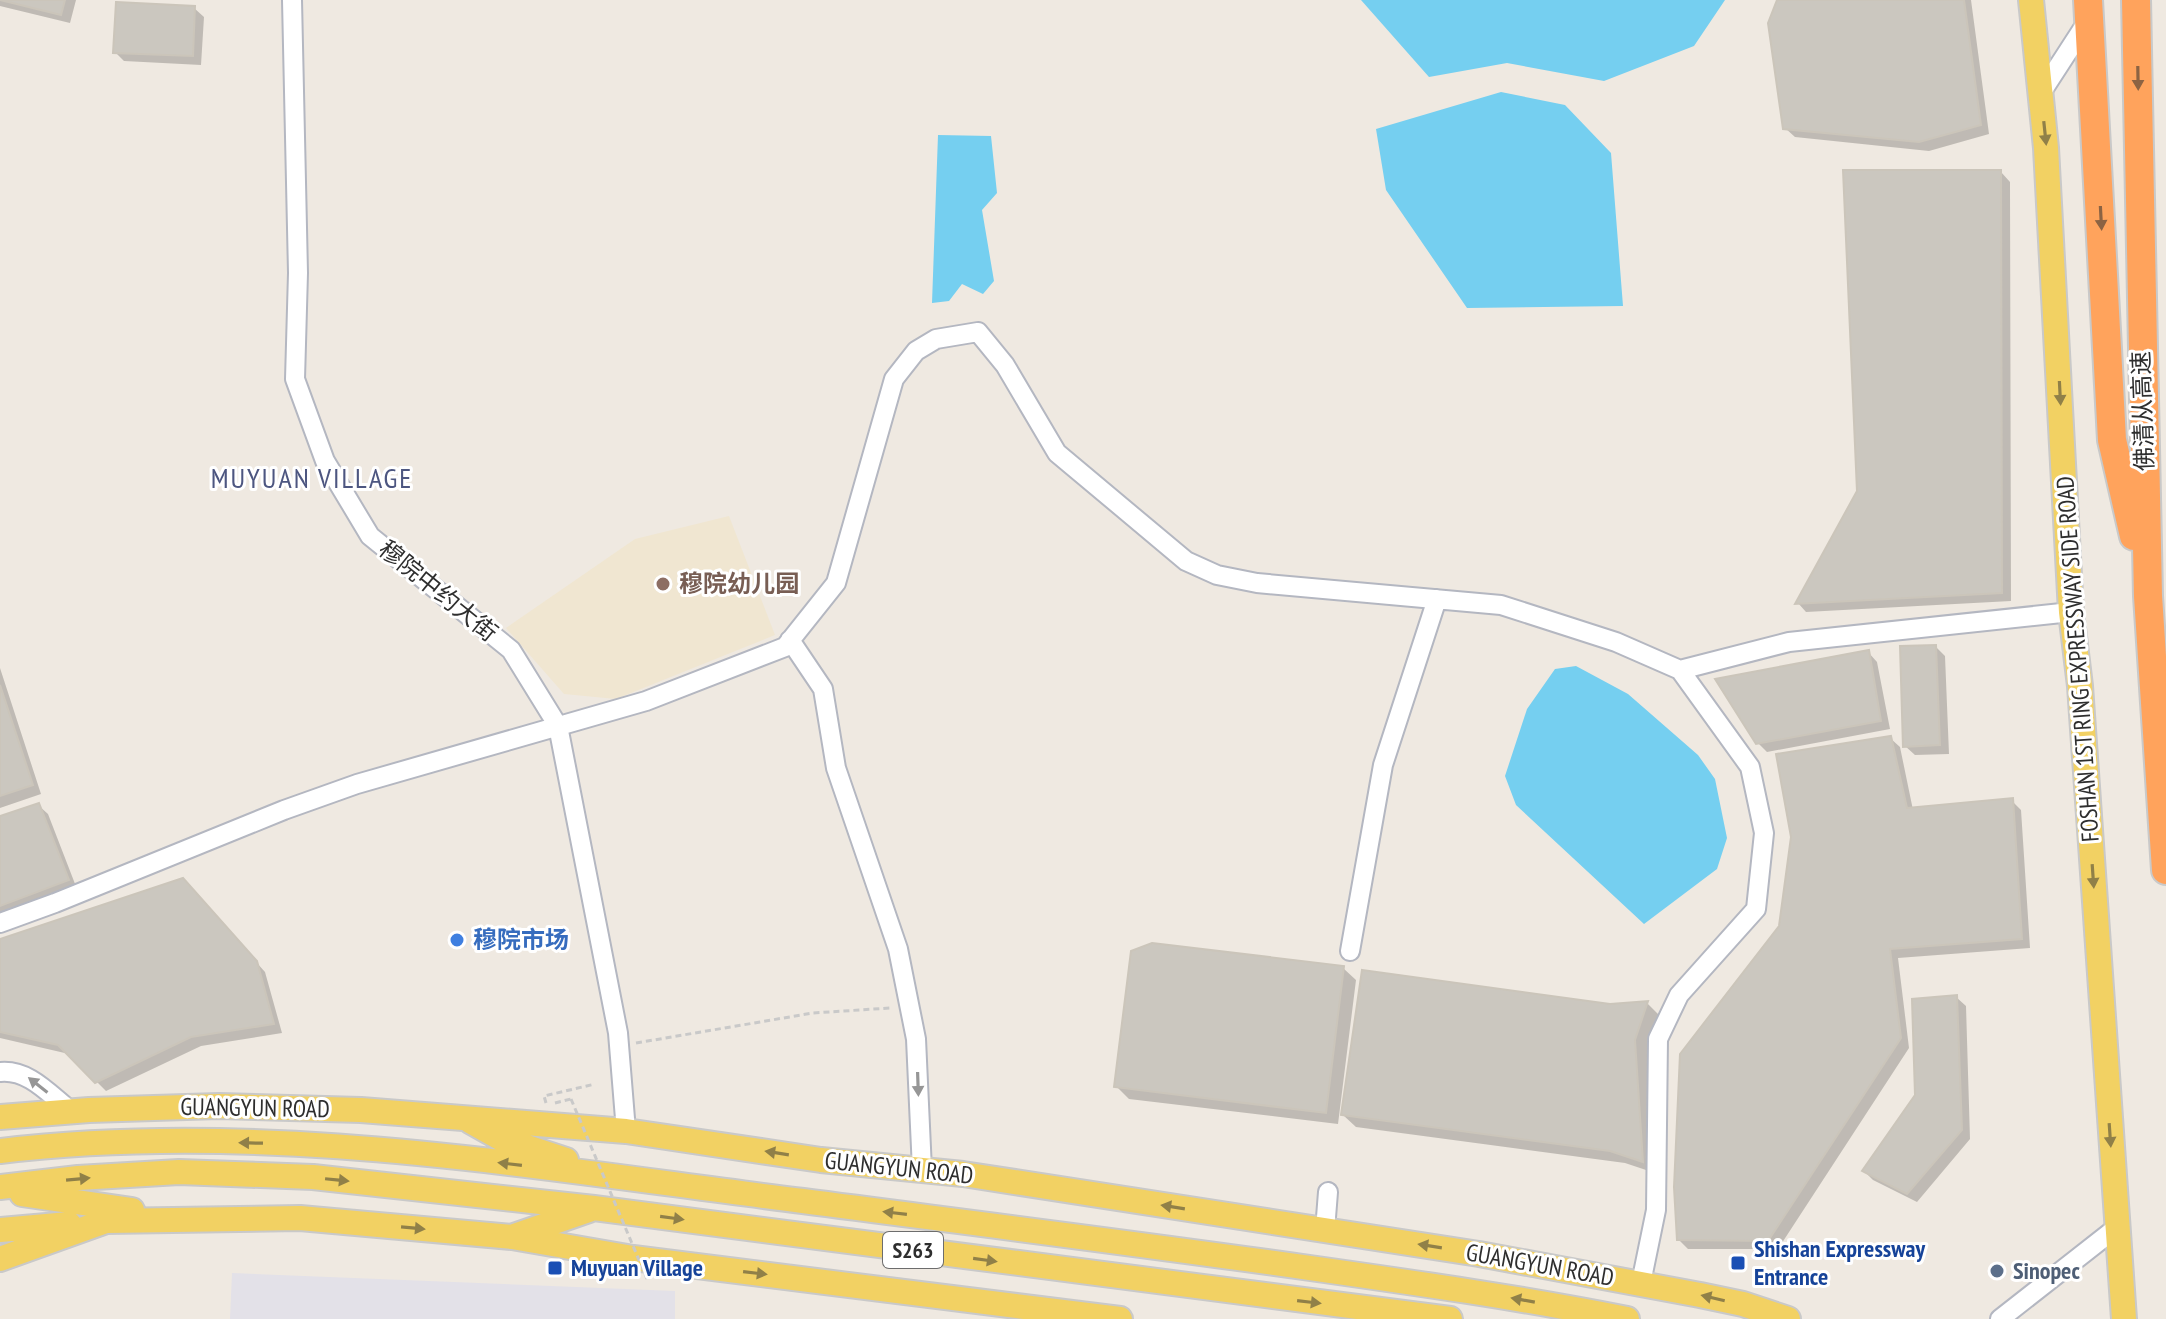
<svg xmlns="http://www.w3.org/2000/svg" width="2166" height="1319" viewBox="0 0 2166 1319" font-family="'PT Sans Narrow','Noto Sans SC',sans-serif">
  <rect width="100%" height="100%" fill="#efe9e1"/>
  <!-- industrial -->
  <path fill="#e3e1e8" d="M232,1273L675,1291V1319H230Z"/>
  <!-- education -->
  <path fill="#f0e6d1" d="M729,516L775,635L616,699L564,694L506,628L635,539Z"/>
  <!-- water -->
  <path fill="#75cff0" d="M1361,0H1725L1694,46L1604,81L1507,63L1429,77Z
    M1501,92L1565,105L1611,153L1623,306L1467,308L1386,190L1376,129Z
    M938,135L991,136L997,193L982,210L994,281L983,294L962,284L949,301L932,303Z
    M1576,666L1628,694L1698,755L1715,779L1727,838L1717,869L1644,924L1516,805L1505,776L1527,709L1555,669Z"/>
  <!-- shadow -->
  <path fill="#0003" d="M0,0H76L70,23L0,6Z
    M1779,0H1971L1989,134L1929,151L1795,137L1785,128Z
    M194,8L204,17L201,65L124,61L115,52Z
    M2001,172L2010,182L2011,601L1806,612L1798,603L1859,492Z
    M1936,647L1945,656L1949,754L1915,755L1905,746Z
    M1868,652L1877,662L1890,729L1767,752L1758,743Z
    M0,668L41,794L0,808Z
    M1890,738L1900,747L1913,810L2012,801L2021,810L2030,948L1898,958L1909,1048L1778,1249H1688L1679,1240L1781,927Z
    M38,805L48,814L77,889L0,918V818Z
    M192,890L265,972L282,1033L201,1046L106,1091L69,1054L0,1038V941Z
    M1343,968L1356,980L1338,1124L1129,1099L1116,1086Z
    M1956,997L1966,1006L1970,1139L1917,1202L1873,1180L1864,1171L1917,1095Z
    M1647,1003L1659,1015L1647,1054L1655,1173L1625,1163L1356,1127L1343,1115L1610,1006Z"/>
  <!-- building -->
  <path fill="#cbc7bf" stroke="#cbc5ba" stroke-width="2" d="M0,0H65L61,15Z
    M1777,0H1964L1981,125L1919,142L1783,129L1768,23Z
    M116,2L195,6L193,56L113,53Z
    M1843,170H2001L2002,593L1795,604L1857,491Z
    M1936,645L1940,745L1903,747L1900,646Z
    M1869,650L1881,721L1756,744L1715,679Z
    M0,685L33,785L0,796Z
    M1891,736L1907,808L2013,798L2022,939L1890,949L1901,1038L1768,1241L1677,1240L1674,1187L1680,1054L1779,926L1791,837L1776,754Z
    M39,803L69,880L0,906V816Z
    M183,878L257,961L274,1024L191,1037L95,1083L58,1045L0,1032V939Z
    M1152,943L1344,966L1326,1113L1114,1087L1131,951Z
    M1362,970L1610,1004L1648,1001L1635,1040L1643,1162L1610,1151L1341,1115Z
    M1957,995L1962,1130L1907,1194L1862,1171L1915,1095L1912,999Z"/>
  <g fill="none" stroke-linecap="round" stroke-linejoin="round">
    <!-- minor casing -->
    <g stroke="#b4b7c1" stroke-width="22">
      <path id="minor" d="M292,0L298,273L295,379L325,461L370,536L511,650L558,726L618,1033L626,1131
        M2041,93L2089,19
        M790,640L823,689L836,768L898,949L916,1039L922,1170
        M0,923L55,903L284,810L357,784L646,701L785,647L836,583L894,379L916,351L936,339L978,332L1005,365L1057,453L1186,561L1217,575L1257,583L1501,605L1616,642L1680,670L1789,642L2071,612
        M1350,951L1383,765L1437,599
        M0,1072C29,1069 50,1095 71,1111
        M1325,1230L1328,1192
        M1641,1283L1656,1210L1658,1039L1679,995L1756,909L1764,833L1750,767L1680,670
        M2000,1319L2116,1228"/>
    </g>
    <!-- major casing -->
    <g stroke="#c9c9c9" stroke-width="28">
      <path id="major" d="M2031,0L2046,148L2071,612L2080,686L2124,1319
        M0,1117L89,1110L219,1106L361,1110L626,1131L821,1160L963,1174L1479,1254L1700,1295L1743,1304L1788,1319
        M470,1121L502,1139L566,1160
        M0,1151C267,1119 538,1168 803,1201C972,1223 1141,1244 1310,1268C1416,1283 1522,1298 1627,1319
        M0,1187L78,1178L179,1172L313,1177L594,1208L1450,1319
        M22,1194L132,1210
        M0,1230L69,1224
        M514,1236L589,1210
        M0,1259L106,1221L300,1218L512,1237L633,1258L1120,1319"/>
    </g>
    <!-- highway casing -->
    <g stroke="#c9c9c9" stroke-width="32">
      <path id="highway" d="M2088,0L2112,440L2134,536
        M2136,0L2148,596L2166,870"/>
    </g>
    <!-- path -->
    <path stroke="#c9c9c9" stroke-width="3" stroke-dasharray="6 4" stroke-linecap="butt" d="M636,1043L813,1013L890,1008
      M546,1103L544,1096L595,1084
      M555,1103L571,1099"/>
    <!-- minor -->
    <use href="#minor" stroke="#fff" stroke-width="18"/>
    <!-- major -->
    <use href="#major" stroke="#f2d163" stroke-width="24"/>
    <!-- highway -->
    <use href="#highway" stroke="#ffa35c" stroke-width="28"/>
    <!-- path-bridge -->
    <path stroke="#c9c9c9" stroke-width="3" stroke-dasharray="6 4" stroke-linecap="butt" d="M571,1099L647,1279"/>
  </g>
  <!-- one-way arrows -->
  <defs><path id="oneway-solid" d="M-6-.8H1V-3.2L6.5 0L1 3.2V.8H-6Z" transform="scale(2)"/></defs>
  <g fill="#8c6343">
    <use href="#oneway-solid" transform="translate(2138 78) rotate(89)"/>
    <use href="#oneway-solid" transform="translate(2101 218) rotate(87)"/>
  </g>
  <g fill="#908048">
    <use href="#oneway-solid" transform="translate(2045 133) rotate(84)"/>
    <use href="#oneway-solid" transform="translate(2060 393) rotate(87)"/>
    <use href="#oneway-solid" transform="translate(2093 876) rotate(86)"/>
    <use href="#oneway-solid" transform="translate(2110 1135) rotate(86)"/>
    <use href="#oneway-solid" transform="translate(251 1143) rotate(-179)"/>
    <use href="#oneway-solid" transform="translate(777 1153) rotate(-171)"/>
    <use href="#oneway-solid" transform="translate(510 1164) rotate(-173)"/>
    <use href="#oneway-solid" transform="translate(78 1179) rotate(-5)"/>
    <use href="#oneway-solid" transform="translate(337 1180) rotate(6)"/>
    <use href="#oneway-solid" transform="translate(1173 1207) rotate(-171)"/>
    <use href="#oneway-solid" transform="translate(895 1213) rotate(-173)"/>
    <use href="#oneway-solid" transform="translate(672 1218) rotate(8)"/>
    <use href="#oneway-solid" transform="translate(413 1228) rotate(5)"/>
    <use href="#oneway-solid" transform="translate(1430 1246) rotate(-171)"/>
    <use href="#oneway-solid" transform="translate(985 1260) rotate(8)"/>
    <use href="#oneway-solid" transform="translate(755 1273) rotate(7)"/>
    <use href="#oneway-solid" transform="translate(1713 1298) rotate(-167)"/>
    <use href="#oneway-solid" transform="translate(1523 1300) rotate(-170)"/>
    <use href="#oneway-solid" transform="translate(1309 1302) rotate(7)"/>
  </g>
  <g fill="#969696">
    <use href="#oneway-solid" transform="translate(918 1084) rotate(88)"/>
    <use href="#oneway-solid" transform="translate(38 1085) rotate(-142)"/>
  </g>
  <!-- markers -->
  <circle fill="#8d6e63" stroke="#fff" stroke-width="3" cx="663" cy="584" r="8"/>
  <circle fill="#3f7fe0" stroke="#fff" stroke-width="3" cx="457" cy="940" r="8"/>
  <g fill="#1a4fb4" stroke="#fff" stroke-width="3">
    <rect x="1730" y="1255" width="16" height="16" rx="4"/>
    <rect x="547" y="1260" width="16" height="16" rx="4"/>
  </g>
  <circle fill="#5c6f8a" stroke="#fff" stroke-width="3" cx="1997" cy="1271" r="8"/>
  <g text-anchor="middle" stroke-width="6" stroke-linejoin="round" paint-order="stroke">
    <!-- shield labels -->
    <rect fill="#fff" stroke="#6d6d6d" stroke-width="2" x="883" y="1232" width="60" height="36" rx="6"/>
    <g font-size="22" font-weight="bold" fill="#2e2e2e">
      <text x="913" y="1258">S263</text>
    </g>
    <!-- street labels -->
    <g font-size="24" fill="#2e2e2e" stroke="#fff">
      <text transform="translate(2143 411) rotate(-92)" y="8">佛清从高速</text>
      <text transform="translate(438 591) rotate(39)" y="8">穆院中约大街</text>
      <text transform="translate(2078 659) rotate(-94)" y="8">FOSHAN 1ST RING EXPRESSWAY SIDE ROAD</text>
      <text transform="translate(255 1108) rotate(1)" y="8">GUANGYUN ROAD</text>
      <text transform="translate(899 1168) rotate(6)" y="8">GUANGYUN ROAD</text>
      <text transform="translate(1540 1265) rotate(10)" y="8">GUANGYUN ROAD</text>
    </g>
    <!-- education labels -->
    <g font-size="24" font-weight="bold" fill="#785e54" stroke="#fff" text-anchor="start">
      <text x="679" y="592">穆院幼儿园</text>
    </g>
    <!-- shop labels -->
    <g font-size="24" font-weight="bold" fill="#366cbe" stroke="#fff" text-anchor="start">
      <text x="473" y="948">穆院市场</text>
    </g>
    <!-- transit labels -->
    <g font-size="24" font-weight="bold" fill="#164399" stroke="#fff" text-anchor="start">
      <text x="1754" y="1257">Shishan Expressway<tspan x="1754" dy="28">Entrance</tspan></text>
      <text x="571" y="1276">Muyuan Village</text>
    </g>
    <!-- service labels -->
    <g font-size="24" font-weight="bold" fill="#4e5e75" stroke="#fff" text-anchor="start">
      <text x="2013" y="1279">Sinopec</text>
    </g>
    <!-- quarter labels -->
    <g font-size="28" letter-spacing="2" fill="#4d5680" stroke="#fff">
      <text x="312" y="488">MUYUAN VILLAGE</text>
    </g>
  </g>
</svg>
